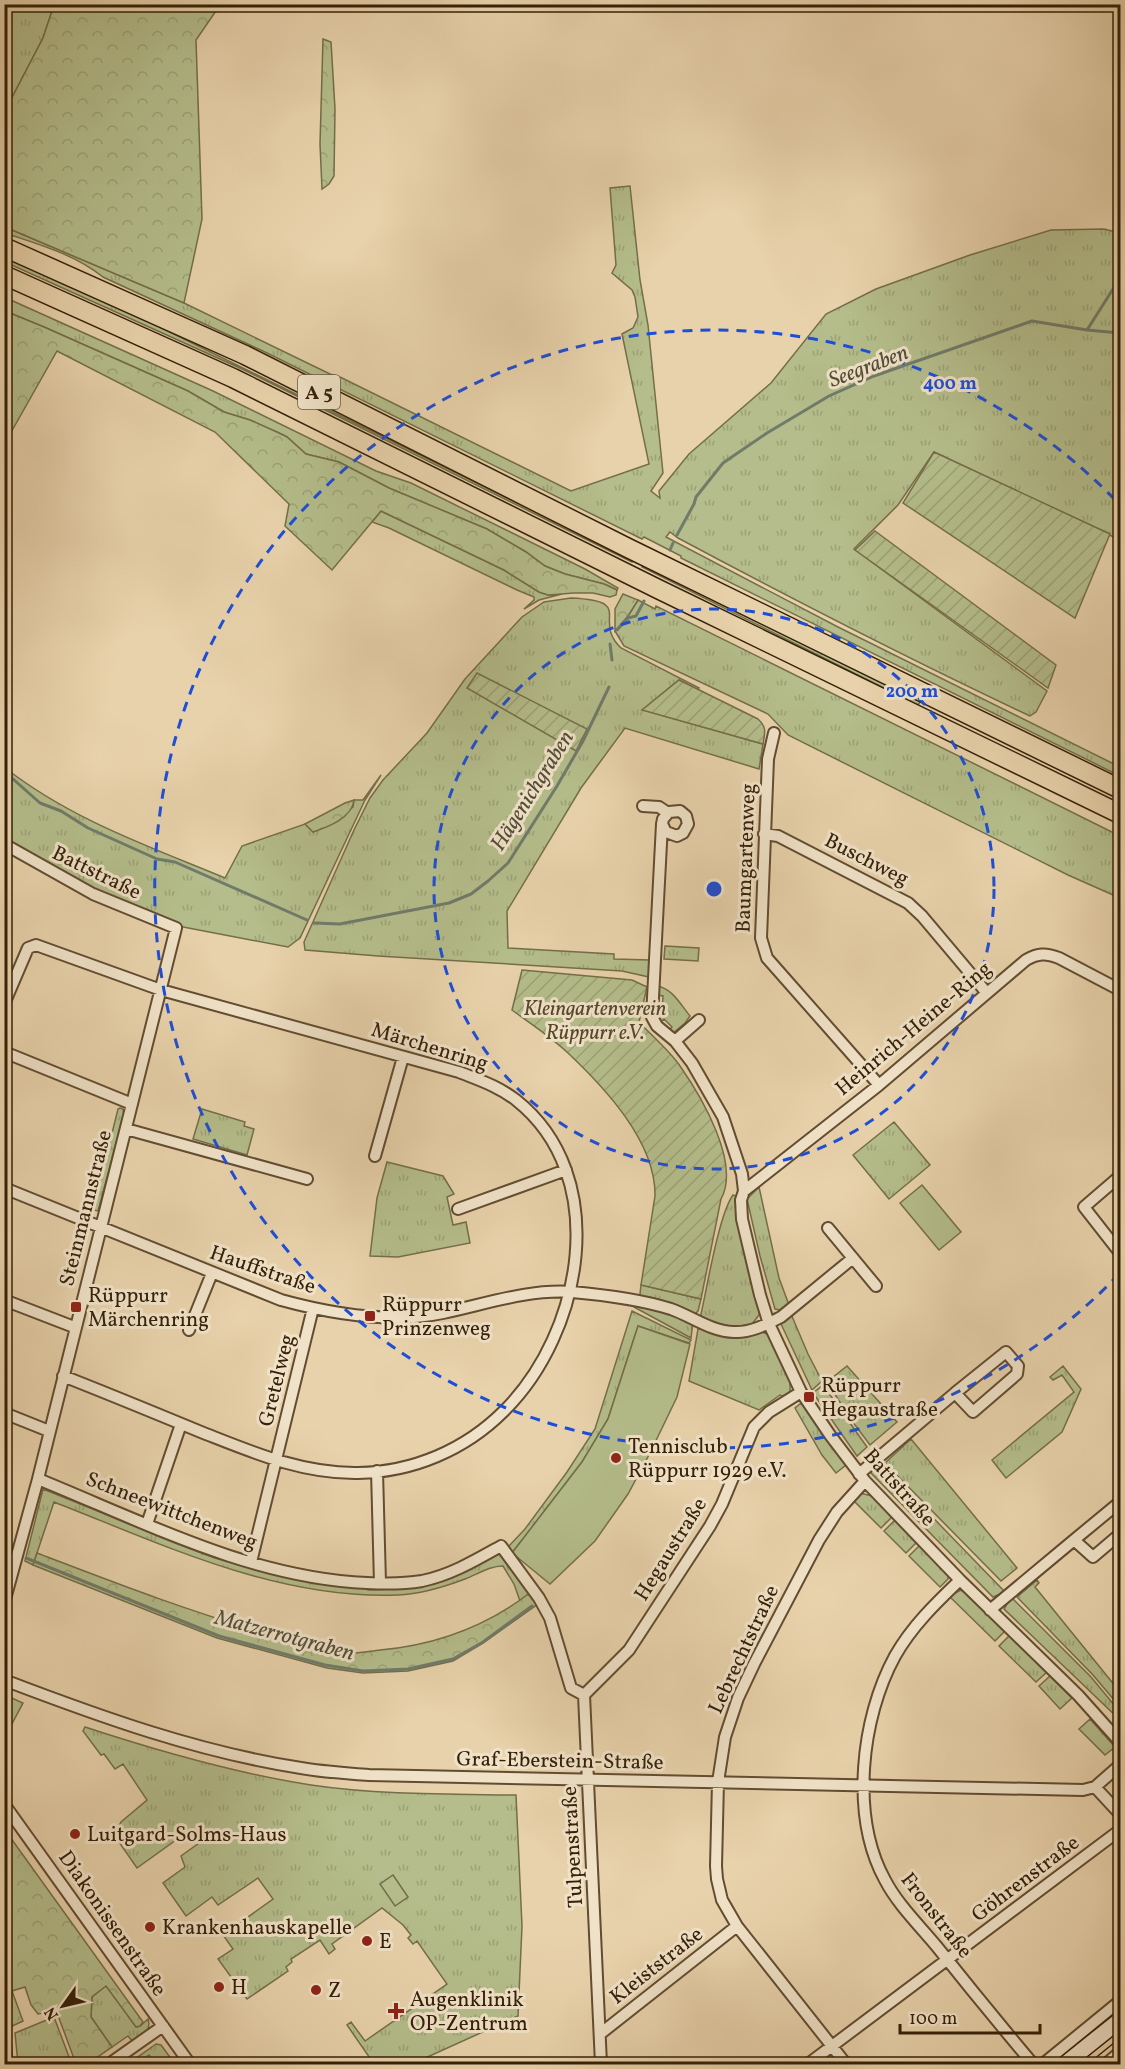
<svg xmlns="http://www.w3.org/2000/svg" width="1125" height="2069" viewBox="0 0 1125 2069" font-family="Vollkorn,serif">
  <defs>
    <pattern id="grass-tufts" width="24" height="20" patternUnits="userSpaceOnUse" patternTransform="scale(1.5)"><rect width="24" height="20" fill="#b4bd8b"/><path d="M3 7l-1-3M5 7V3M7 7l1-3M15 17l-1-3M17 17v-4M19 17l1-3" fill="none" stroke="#9ba276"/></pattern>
    <pattern id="forest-crowns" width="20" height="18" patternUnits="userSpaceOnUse" patternTransform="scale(1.5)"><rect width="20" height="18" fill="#b4bd8b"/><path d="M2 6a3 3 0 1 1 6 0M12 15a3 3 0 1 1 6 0" fill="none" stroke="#9ba276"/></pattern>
    <pattern id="garden-furrows" width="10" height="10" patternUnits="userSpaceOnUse" patternTransform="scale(1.5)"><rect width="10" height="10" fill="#b4bd8b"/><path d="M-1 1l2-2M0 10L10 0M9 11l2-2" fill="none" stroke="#9ba276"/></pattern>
  </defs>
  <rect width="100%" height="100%" fill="#e8d2ab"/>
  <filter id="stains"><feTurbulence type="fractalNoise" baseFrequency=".00333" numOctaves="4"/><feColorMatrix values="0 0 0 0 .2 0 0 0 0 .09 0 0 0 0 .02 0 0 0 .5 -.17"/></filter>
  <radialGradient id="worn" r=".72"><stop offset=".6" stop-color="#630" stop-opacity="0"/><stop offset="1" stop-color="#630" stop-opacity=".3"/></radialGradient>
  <!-- grass -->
  <path fill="url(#grass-tufts)" stroke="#746e4a" stroke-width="1.5" d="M5,5H54L43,38L5,111Z
    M630,186L640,280L648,325L663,473L651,491L660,498L659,491L689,454L771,383L826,314L876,289L970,255L1051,230L1104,229L1120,233V540L934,452L898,505L854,549L1047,691L1036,712L1030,716C911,660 794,600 678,538L670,532L666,537L838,627L1120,767V776L681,558V556L644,537L642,539L265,352L103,277C74,254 40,245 5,233V227L184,303L330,374L340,377L571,491L649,464L622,334L633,328L638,317L635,297L632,290L612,273L616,265L610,188Z
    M4,257L133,314L634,560L632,562L242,369L5,262Z
    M4,297L213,391L376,471L411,483L585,569L618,588L617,590L604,584L565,574L545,566L526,552L487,529L389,488L339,462L306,454L287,437L279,433L250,420L224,412L188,391L44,327L5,311Z
    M381,511L504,570L539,592L548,595L562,594L539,600L524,609L534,600V597L517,590L389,528L372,522Z
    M643,565L919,701L920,702L918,705L642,567Z
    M571,598C637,601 591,619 621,648L699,688L697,690L679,680L643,710L763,744L759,769L625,728L581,788L507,911L508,948L614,954V959L650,960L649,977L622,971L378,956L305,950L304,942L354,830L370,798L383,780L427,733L465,679L522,617L544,602Z
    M638,600L655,609L656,606L1120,836V898L1068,875L788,735L768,714L624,646L615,631L628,616Z
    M4,767C70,819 148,846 225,878L242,846L305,824L313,832C329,826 340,818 353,807L354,800H363L381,775L365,800L300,938L288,947L178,926L86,886L11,843L5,838Z
    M665,946L699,948L698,961L664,959Z
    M657,986C672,988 681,1005 690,1016L685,1023L673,1033L668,1031L672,1027L664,1019L660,1023L656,1013L662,1014L663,996L657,995Z
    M120,1108L123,1109L124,1114L98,1211L93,1210L118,1109Z
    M202,1109L245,1122L244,1126L254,1129L247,1155L193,1139Z
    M894,1122L930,1165L889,1199L853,1155Z
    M387,1162L443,1176L454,1194L447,1197L453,1225L466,1222L470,1243L398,1257L370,1256L377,1198Z
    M759,1187L779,1278L789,1305L780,1310L775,1309L760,1256L747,1199Z
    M733,1195L736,1196L738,1224L760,1308L759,1315L752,1324C732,1329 719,1325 701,1316V1314C707,1288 719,1214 733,1195Z
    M641,1285L701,1299L698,1311L695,1314L641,1297L640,1294Z
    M634,1304L693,1322L691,1338L634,1307Z
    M632,1311L691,1340L689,1343L638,1326L608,1419L582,1462L512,1553L508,1547L525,1529L567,1472L595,1429Z
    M791,1314L808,1354L822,1381L812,1390L781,1324Z
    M703,1327L760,1331L769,1335L790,1380V1393L784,1397L780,1395L759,1410L689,1381L698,1329Z
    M847,1366L897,1422L870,1445L852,1421L827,1382Z
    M1063,1366L1081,1389L1062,1432L1006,1478L992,1460L1074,1392L1062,1375L1053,1380L1050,1377Z
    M823,1385L867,1447L857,1456L813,1393Z
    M800,1404H804L846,1465L836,1473L822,1455L795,1408Z
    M911,1439L1017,1568L1001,1581L885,1463Z
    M879,1462L1005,1592L993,1597L871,1473L873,1468Z
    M43,1489L215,1558L265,1572L267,1570L367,1586L368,1590L395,1589L440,1582L439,1578L501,1551L531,1592L520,1601L514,1584L503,1566C489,1566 478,1574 465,1579C444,1587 421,1594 398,1595C278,1600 164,1545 54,1502L33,1565L25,1561Z
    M860,1493L872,1496L892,1517L881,1528L852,1499Z
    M895,1520L917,1542L906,1553L884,1531Z
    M920,1545L948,1575V1579L940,1587L909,1556Z
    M1037,1580L1039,1583L1035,1587L1120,1692V1707L1093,1675L1017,1597Z
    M961,1590L967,1593L1006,1630L995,1641L949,1596Z
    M1010,1599H1013L1091,1677L1120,1712V1720L1004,1609Z
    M1010,1635L1047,1672L1036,1682L999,1646Z
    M1050,1676L1072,1698L1060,1709L1039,1686Z
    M5,1695L23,1703L5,1737Z
    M1090,1719L1115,1747L1105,1755L1079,1729Z
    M85,1727C158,1751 234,1773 311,1785C379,1795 448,1794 516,1795L522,1926L518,2016L412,2064H374L347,2025L351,2022L365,2041L447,1984L417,1941L413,1944L408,1938L411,1935L403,1925L382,1908L332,1944L335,1949L329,1954L320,1940L291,1959L292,1962L286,1967L288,1971L247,1999L218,1959L233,1949L223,1935L273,1899L258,1878L218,1905L212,1897L186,1916L163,1883L185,1867L181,1856L199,1843L197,1839L200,1836L197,1832L194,1834L190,1830L137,1868L114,1835L121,1822L147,1800L123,1764L115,1769L104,1754L101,1755L83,1731Z
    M106,1985L136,2027L140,2026L148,2019C152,2031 142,2036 133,2042L128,2036L112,2047L91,2017L92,1997Z
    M54,2017L71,2062L64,2064H18L15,2033Z
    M156,2044L161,2045L175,2064H156L149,2055L138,2063L135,2059Z"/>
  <!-- forest -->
  <path fill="url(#forest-crowns)" stroke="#746e4a" stroke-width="1.5" d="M54,5H220L196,40L202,219L184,303L5,227V111L43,38Z
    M323,39L331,42L335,109L334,176L329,184L322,189L320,144Z
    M5,311L44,327L188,391L224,412L250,420L279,433L287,437L306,454L339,462L389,488L487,529L526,552L545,566L565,574L604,584L617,590L616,595L610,597L593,593H574L548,595L539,592L504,570L381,511L332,570L285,526L289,504L215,432L57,351L5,443Z
    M623,594L638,600L628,616L615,631V609Z
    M354,800C352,818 328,827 313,832L305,824L345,803Z
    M37,1553C113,1582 190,1612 269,1634C295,1641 321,1651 348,1653C359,1654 370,1651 380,1650C435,1645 487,1626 531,1592L538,1604L483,1643L453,1661L408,1671L363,1673L327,1668L217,1638L33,1565Z
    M5,1830L143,2022L140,2026L136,2027L106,1986L92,1997L91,2017L112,2047C101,2054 90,2065 76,2064L56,2010L38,2014L31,2005L25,1987L12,1991L23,2021L10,2027L13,2064H5Z"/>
  <!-- garden -->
  <path fill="url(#garden-furrows)" stroke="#746e4a" stroke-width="1.5" d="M934,452L1110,534L1075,618L903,503Z
    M875,531L1056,665L1048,688L855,550Z
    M477,673L587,729L576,751L467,688Z
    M679,680L758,719C767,727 765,733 763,744L642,710Z
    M522,970L632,980L647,987L639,1022C652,1036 669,1050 680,1066C701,1096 741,1163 721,1199L701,1299L641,1285L655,1196C656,1142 605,1088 568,1053C551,1037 531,1024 512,1010Z"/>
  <!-- pitch -->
  <path fill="#b4bd8b" stroke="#746e4a" stroke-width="1.5" d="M922,1185L961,1232L939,1250L900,1203Z
    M638,1326L690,1344L677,1397L650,1453L628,1494L595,1541L550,1584L512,1553L582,1462L608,1419Z
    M393,1875L408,1897L395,1906L380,1884Z"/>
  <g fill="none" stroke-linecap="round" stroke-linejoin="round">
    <!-- stream -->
    <path stroke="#707b6a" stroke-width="3" d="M1087,330L1120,278
      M677,535L694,504L696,497L723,463L767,433L829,396L874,376L1032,321L1087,330L1120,333
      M670,550L673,543
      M617,630L628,618L636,616L644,601
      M610,644L612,660
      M4,771L40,803L61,811L88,828L157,859L175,862L307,920
      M314,923L340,924L449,903L471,894L488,881L508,863L557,786L583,741L609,687
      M4,1550L9,1551
      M26,1558L219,1636L325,1665L363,1671L408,1669L453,1659L483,1642L532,1606"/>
    <!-- minor casing -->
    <g stroke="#624c31" stroke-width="14">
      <path id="minor" d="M774,733L768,759L761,938L767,958L879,1085
        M643,806L659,807L668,813
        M662,824L666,832L677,836L683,833L688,824L686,816L680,811L669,812L663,819L662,824L652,1017L657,1026L675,1041L692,1063L723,1117L742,1174L744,1191L741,1200L742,1219L760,1295L769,1324L801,1392L830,1435L865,1481L960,1580L1078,1695L1120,1742
        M764,834L778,836L908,903L922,916L986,992
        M4,844L93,894L176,928L38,1479L4,1603
        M4,1004L28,948L36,945L161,990L459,1072C479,1080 498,1086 516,1100C612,1176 583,1333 504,1411C465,1450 413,1472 358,1473C302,1474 252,1452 201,1432C155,1413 109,1394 63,1376
        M675,1041L699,1020
        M4,1052L132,1104
        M126,1129L307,1179
        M375,1156L403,1057
        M1120,1176L1084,1207L1120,1253
        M4,1188L281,1300C332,1314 390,1324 443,1313C486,1304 528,1289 572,1292C606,1295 639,1299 671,1309C691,1316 712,1332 734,1332C751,1333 767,1324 781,1317L853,1258
        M744,1191L879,1085L1026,960C1038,953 1046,953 1059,958L1120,990
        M458,1209L566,1170
        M828,1228L876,1286
        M4,1300L74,1327
        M189,1330L212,1273
        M1006,1352L1018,1366L1017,1374L973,1412L955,1393Z
        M4,1413L49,1431
        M377,1471L380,1583
        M859,1474L955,1393
        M38,1479C144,1522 251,1578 367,1583C386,1584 404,1584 422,1581C451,1575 476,1560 501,1546L539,1598L550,1618L571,1688L584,1695
        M1120,1502L1074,1540L1093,1557L1120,1534
        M147,1524L181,1424
        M251,1562L313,1308
        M960,1580C936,1603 912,1626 895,1656C861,1718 850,1816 885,1880C898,1905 920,1926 938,1948C969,1987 1001,2026 1033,2064
        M990,1610L1074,1540
        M4,1680C101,1717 198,1752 301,1768C323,1772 346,1773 369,1775L1083,1790L1095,1787L1120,1765
        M584,1695L629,1650L710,1526L722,1504L754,1427L769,1412L801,1392
        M584,1695L601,2064
        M1095,1787L1120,1814
        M4,1804L190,2064
        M600,2034L737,1926
        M109,2064L163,2026
        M808,2064L1120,1830
        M846,2064L737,1926L722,1900L717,1879L716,1866L718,1782L725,1737L738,1698L754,1664L819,1540L837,1512L865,1481
        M1043,2064L1120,2001
        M1106,2064L1120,2052"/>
    </g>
    <!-- secondary casing -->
    <g stroke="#352008" stroke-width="18">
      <path id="secondary" d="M1065,2064L1120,2020"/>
    </g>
    <!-- motorway casing -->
    <g stroke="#352008" stroke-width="21">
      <path id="motorway" d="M4,247L245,355L628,548L1120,789
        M4,275L233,378L658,589L1120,814"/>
    </g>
    <!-- minor -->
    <use href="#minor" stroke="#f0e2c8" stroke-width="10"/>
    <!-- secondary -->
    <use href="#secondary" stroke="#f0e2c8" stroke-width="15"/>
    <!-- motorway -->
    <use href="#motorway" stroke="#e8d2ab" stroke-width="18"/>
    <!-- tram -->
    <path stroke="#352008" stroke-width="1.5" d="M1088,2064L1120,2038"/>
  </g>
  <!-- distance rings -->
  <g fill="none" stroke="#1d4ed8" stroke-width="3" stroke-dasharray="10 8">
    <circle cx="714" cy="889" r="280"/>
    <path d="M1119 1274A559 559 0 1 1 1119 504"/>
  </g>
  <!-- markers -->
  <g fill="#8f2418" stroke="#f0e2c8" stroke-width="2">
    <rect x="70" y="1301" width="12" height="12" rx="3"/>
    <rect x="364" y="1310" width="12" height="12" rx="3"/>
    <rect x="803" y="1391" width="12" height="12" rx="3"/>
    <circle cx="616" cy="1458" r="6"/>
    <circle cx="75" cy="1834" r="6"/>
    <circle cx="150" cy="1927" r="6"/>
    <circle cx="367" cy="1941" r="6"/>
    <circle cx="219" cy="1987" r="6"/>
    <circle cx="316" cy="1990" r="6"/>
    <path d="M393 2002h6v6h6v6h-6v6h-6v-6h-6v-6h6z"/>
  </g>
  <g text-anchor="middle" stroke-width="6" stroke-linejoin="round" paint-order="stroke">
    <!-- shield labels -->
    <rect fill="#f0e2c8" stroke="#6d5a42" stroke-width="1.5" x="298" y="375" width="42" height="34" rx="4.5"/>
    <g font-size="20" font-weight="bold" fill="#352008">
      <text x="319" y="399">A 5</text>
    </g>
    <!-- street labels -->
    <g font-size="21" fill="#352008" stroke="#f0e2c8">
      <text transform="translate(745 858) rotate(-88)" y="7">Baumgartenweg</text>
      <text transform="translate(867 859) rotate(27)" y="7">Buschweg</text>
      <text transform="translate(97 872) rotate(26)" y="7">Battstraße</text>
      <text transform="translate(913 1028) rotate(-40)" y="7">Heinrich-Heine-Ring</text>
      <text transform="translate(430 1046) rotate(17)" y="7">Märchenring</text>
      <text transform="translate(85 1208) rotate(-76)" y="7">Steinmannstraße</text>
      <text transform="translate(263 1269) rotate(19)" y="7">Hauffstraße</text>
      <text transform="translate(276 1380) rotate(-76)" y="7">Gretelweg</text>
      <text transform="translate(900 1487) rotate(48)" y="7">Battstraße</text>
      <text transform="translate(172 1510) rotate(21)" y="7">Schneewittchenweg</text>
      <text transform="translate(670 1549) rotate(-58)" y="7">Hegaustraße</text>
      <text transform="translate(743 1649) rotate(-65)" y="7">Lebrechtstraße</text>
      <text transform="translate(560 1760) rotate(1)" y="7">Graf-Eberstein-Straße</text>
      <text transform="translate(572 1847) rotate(-93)" y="7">Tulpenstraße</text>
      <text transform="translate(1025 1878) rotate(-37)" y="7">Göhrenstraße</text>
      <text transform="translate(937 1915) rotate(52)" y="7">Fronstraße</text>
      <text transform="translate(113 1923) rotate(55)" y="7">Diakonissenstraße</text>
      <text transform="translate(656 1965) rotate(-38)" y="7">Kleiststraße</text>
    </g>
    <!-- park labels -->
    <g font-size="21" font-style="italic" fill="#554729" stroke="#f0e2c8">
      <text x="595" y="1015">Kleingartenverein<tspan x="595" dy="24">Rüppurr e.V.</tspan></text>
    </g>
    <!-- poi labels -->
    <g font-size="21" fill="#352008" stroke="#f0e2c8" text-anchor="start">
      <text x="88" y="1302">Rüppurr<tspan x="88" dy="24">Märchenring</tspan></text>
      <text x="382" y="1311">Rüppurr<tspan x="382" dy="24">Prinzenweg</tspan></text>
      <text x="821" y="1392">Rüppurr<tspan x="821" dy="24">Hegaustraße</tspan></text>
      <text x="628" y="1453">Tennisclub<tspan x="628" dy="24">Rüppurr 1929 e.V.</tspan></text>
      <text x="87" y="1841">Luitgard-Solms-Haus</text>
      <text x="162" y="1934">Krankenhauskapelle</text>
      <text x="379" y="1948">E</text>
      <text x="231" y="1994">H</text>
      <text x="328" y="1997">Z</text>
      <text x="410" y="2006">Augenklinik<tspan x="410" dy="24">OP-Zentrum</tspan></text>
    </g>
    <!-- water labels -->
    <g font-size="22" font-style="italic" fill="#524d39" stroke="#f0e2c8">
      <text transform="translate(868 365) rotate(-21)" y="8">Seegraben</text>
      <text transform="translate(531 790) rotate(-58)" y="8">Hägenichgraben</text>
      <text transform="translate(285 1634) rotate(15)" y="8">Matzerrotgraben</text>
    </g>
  </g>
  <circle cx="714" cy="889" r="9" fill="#1d4ed8" stroke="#f0e2c8" stroke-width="3"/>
  <g font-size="18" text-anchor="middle" font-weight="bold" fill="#1d4ed8" stroke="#f0e2c8" stroke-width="6" stroke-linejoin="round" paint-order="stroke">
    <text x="950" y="389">400 m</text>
    <text x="912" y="697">200 m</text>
  </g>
  <!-- margin -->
  <rect width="1125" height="2069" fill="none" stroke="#e8d2ab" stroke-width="24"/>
  <rect x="6" y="6" width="1113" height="2057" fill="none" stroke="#352008" stroke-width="3"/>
  <rect x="12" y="12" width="1101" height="2045" fill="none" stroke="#352008" stroke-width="1.5"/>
  <!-- north arrow -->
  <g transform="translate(63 2006) rotate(236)" stroke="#f0e2c8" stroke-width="4.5" paint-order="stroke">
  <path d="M0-4.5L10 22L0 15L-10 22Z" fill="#352008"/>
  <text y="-9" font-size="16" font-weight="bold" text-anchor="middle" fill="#352008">N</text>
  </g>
  <!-- scale -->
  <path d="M900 2024v9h140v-9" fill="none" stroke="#352008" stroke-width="3"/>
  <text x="909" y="2024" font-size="18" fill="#352008" stroke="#f0e2c8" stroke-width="4.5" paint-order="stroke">100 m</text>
  <rect width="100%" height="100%" filter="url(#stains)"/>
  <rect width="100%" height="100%" fill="url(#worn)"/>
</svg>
